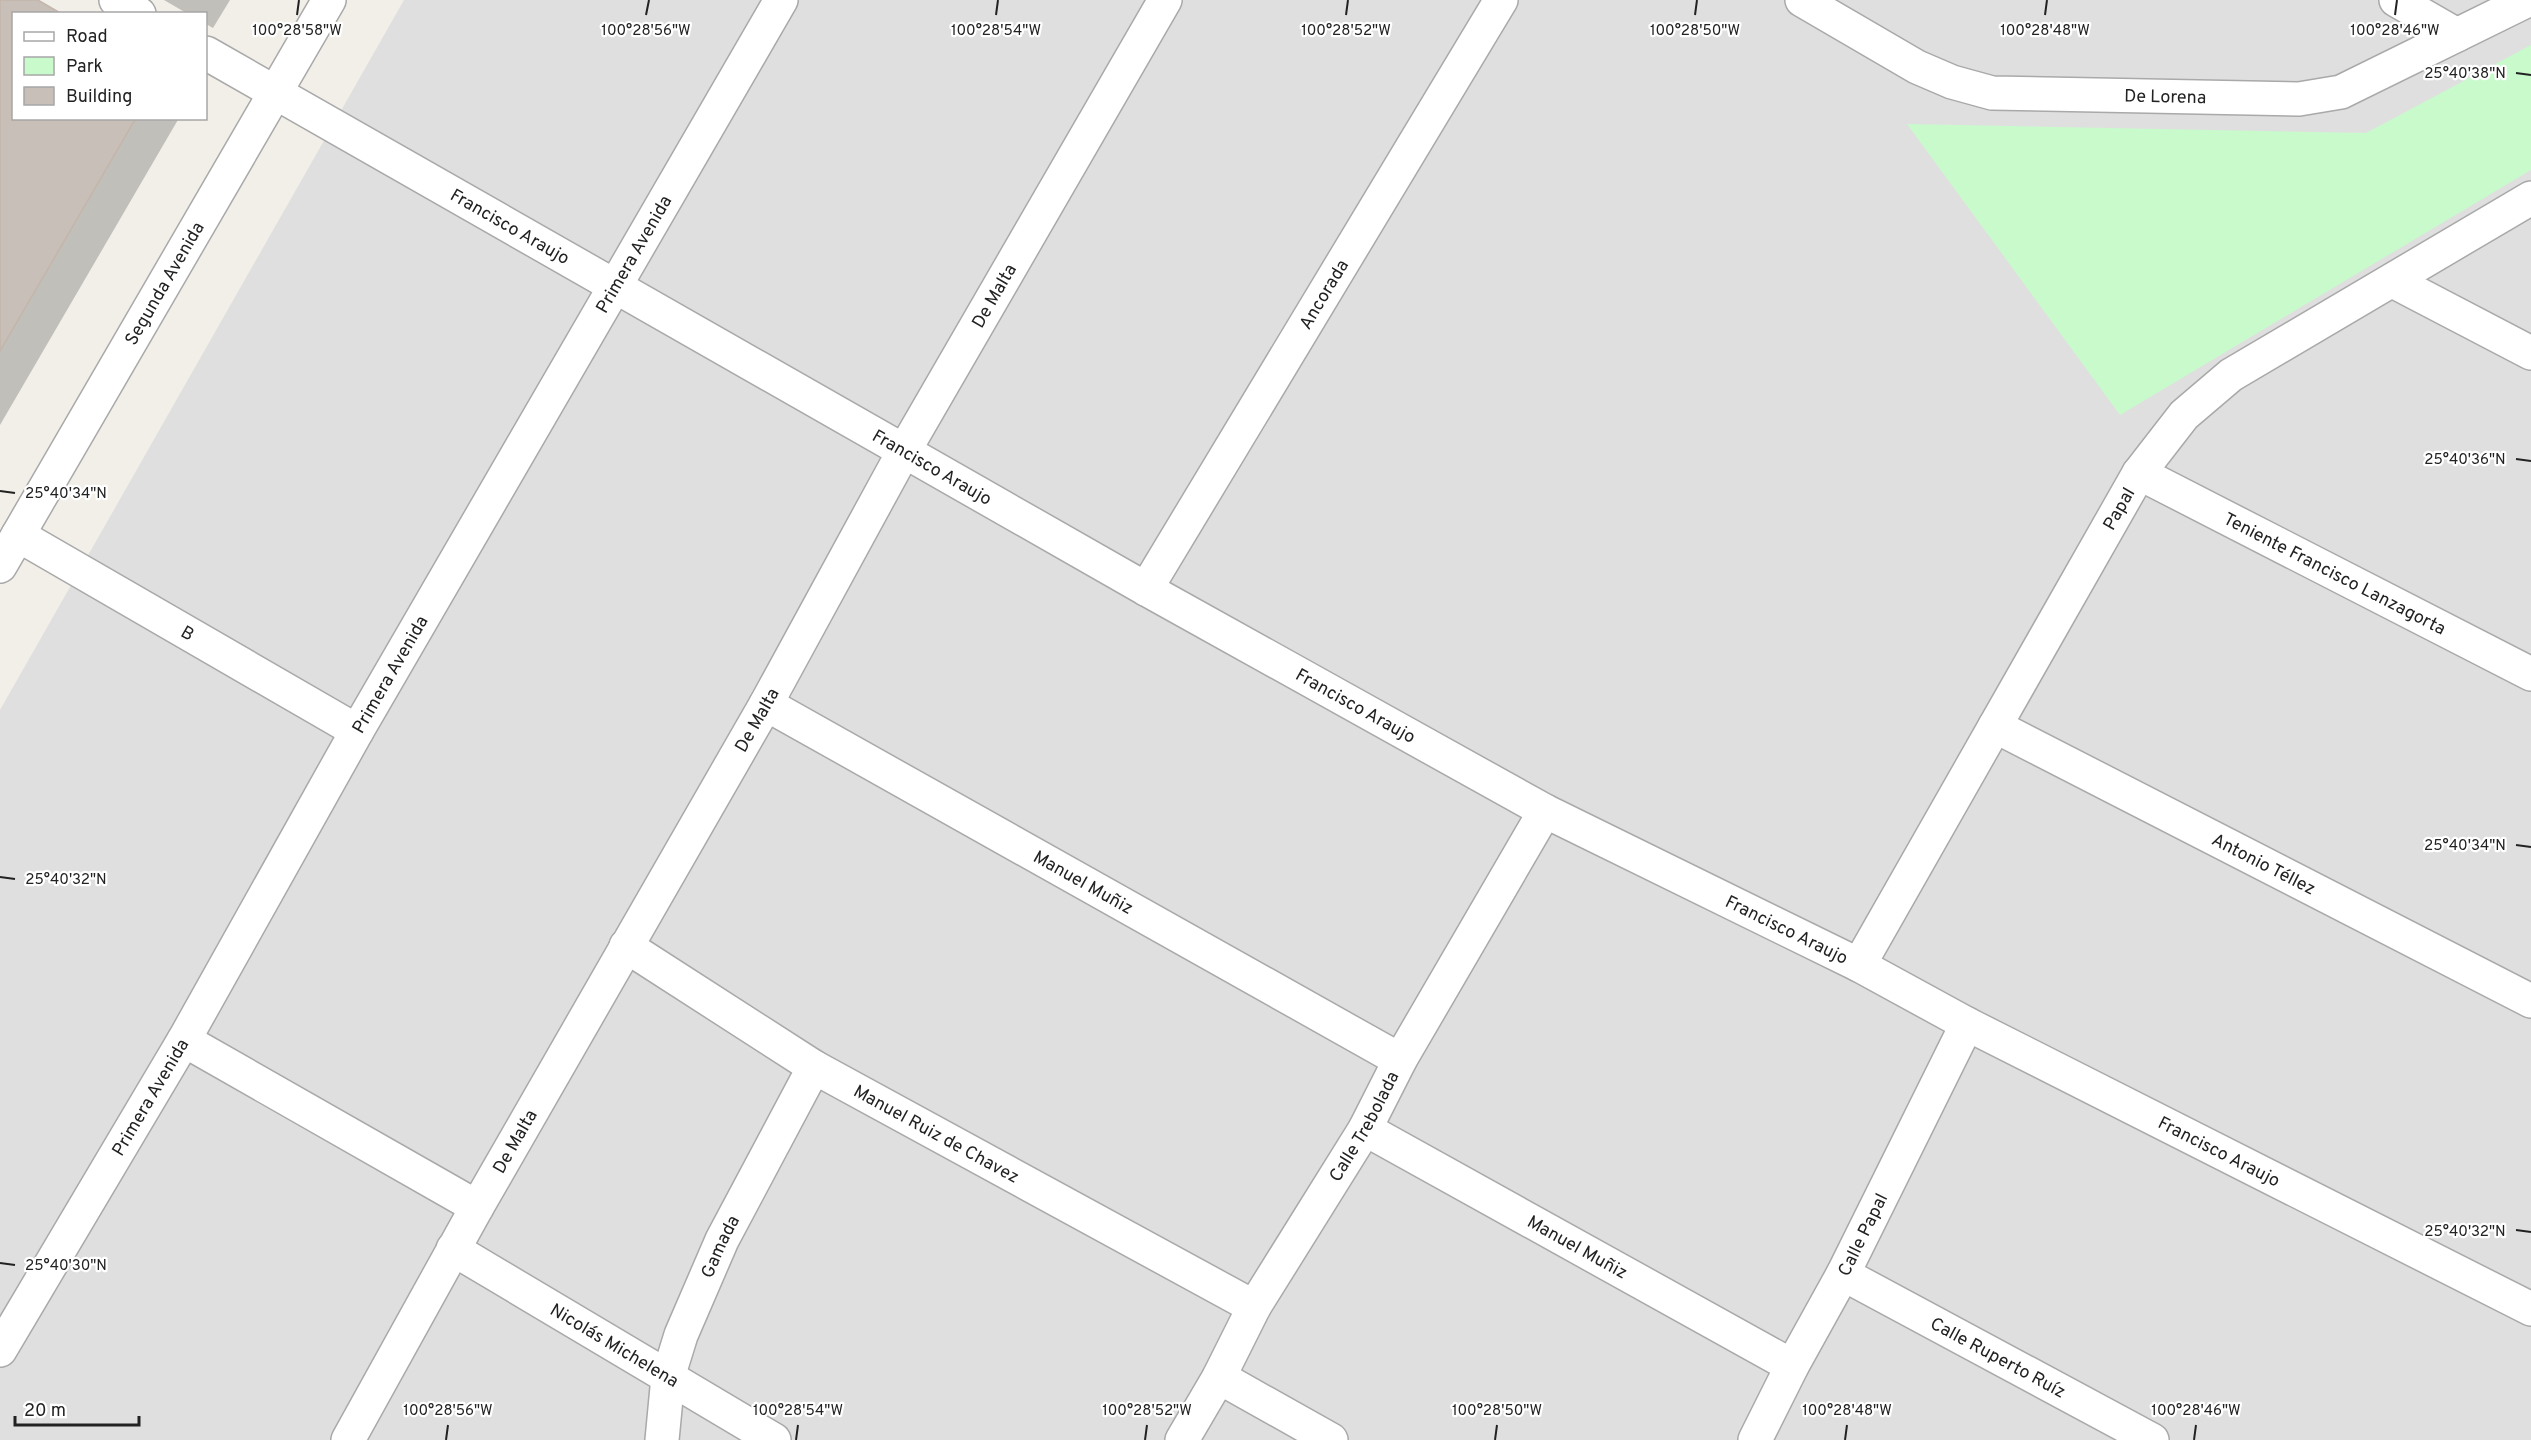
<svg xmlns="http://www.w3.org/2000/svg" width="2531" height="1440" viewBox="0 0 2531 1440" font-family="Overpass,sans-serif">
  <rect width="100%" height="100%" fill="#f2efe9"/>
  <!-- residential -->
  <path fill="#e0dfdf" d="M404,0H2531V1440H0V710Z"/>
  <!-- park -->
  <path fill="#c8facc" d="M2531,45V170L2120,415L1907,124L2366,133Z"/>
  <!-- shadow -->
  <path fill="#0003" d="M0,0H35L14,14V118H179L0,425Z
    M164,0H230L213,28L206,24V14H188Z"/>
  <!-- building -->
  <path fill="#c7bfb8" stroke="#c4b6ab" stroke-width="1.5" d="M0,0H38L62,14H14V118H136L0,351Z"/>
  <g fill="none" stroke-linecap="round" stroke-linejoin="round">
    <!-- minor casing -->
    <g stroke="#a9a9a9" stroke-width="36">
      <g id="minor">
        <path d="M116,0L139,14"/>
        <path id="s1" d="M1802,0L1917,67L1952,82L1992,93L2299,99L2341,92L2528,0"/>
        <path d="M2396,0L2457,35"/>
        <path id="s2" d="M206,53L1146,589L1545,811L1859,965L1967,1024L2531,1309"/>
        <path d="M2393,281L2531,353"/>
        <path id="s3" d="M2139,473L2531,674"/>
        <path id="s4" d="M18,535L357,731"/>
        <path id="s5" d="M0,566L329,0"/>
        <path id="s6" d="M1146,589L1501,0"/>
        <path id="s7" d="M766,704L1400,1060"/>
        <path id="s8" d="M1995,726L2531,1001"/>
        <path id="s9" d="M626,946L814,1067L1254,1307"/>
        <path id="s10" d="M1859,965L2139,473L2184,415L2231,375L2531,198"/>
        <path d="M184,1040L477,1207"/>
        <path id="s11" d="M1365,1129L1792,1366"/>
        <path id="s12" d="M453,1249L774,1440"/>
        <path id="s13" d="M1843,1274L2152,1440"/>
        <path id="s14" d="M0,1350L184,1040L357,731L781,0"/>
        <path d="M1219,1377L1331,1440"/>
        <path id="s15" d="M348,1440L477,1207L766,704L904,451L1165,0"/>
        <path id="s16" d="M662,1440L668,1377L681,1335L722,1240L814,1067"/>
        <path id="s17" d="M1182,1440L1219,1377L1254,1307L1365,1129L1400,1060L1545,811"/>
        <path id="s18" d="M1755,1440L1792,1366L1843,1274L1967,1024"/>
      </g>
    </g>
    <!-- minor -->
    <use href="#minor" stroke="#fff" stroke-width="33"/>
  </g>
  <!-- ticks -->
  <path fill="none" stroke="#222" stroke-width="2" d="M297,15L299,0M646,15L649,0M996,15L998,0M1346,15L1348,0M1695,15L1697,0M2045,15L2047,0M2395,15L2397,0M2516,73L2531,75M2516,459L2531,461M0,491L15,493M2516,845L2531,847M0,877L15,879M2516,1230L2531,1232M0,1263L15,1265M446,1440L448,1425M796,1440L798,1425M1145,1440L1147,1425M1495,1440L1497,1425M1845,1440L1847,1425M2194,1440L2196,1425"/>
  <g text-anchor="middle" stroke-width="4.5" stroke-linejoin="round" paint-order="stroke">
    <!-- street labels -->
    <g font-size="18" fill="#222" stroke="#fff">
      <text dy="6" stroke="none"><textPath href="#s1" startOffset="386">De Lorena</textPath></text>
      <text dy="6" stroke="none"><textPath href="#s2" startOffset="350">Francisco Araujo</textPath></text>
      <text dy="6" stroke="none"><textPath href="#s14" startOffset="1266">Primera Avenida</textPath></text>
      <text dy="6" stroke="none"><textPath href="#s5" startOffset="327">Segunda Avenida</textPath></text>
      <text dy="6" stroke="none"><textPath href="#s6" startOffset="344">Ancorada</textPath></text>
      <text dy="6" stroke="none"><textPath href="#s15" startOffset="1314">De Malta</textPath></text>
      <text dy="6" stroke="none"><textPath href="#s2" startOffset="836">Francisco Araujo</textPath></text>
      <text dy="6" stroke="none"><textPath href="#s10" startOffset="525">Papal</textPath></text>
      <text dy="6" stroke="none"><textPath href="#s3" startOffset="220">Teniente Francisco Lanzagorta</textPath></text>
      <text dy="6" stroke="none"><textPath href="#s4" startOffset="196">B</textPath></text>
      <text dy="6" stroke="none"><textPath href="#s14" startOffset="780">Primera Avenida</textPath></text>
      <text dy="6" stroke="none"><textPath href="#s2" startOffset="1322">Francisco Araujo</textPath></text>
      <text dy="6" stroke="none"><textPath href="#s15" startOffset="828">De Malta</textPath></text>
      <text dy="6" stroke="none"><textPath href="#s8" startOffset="302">Antonio Téllez</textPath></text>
      <text dy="6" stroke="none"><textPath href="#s7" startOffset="364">Manuel Muñiz</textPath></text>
      <text dy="6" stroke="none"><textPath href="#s2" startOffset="1808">Francisco Araujo</textPath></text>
      <text dy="6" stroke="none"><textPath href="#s14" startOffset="294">Primera Avenida</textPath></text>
      <text dy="6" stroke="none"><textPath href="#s17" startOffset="363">Calle Trebolada</textPath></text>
      <text dy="6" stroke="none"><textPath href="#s9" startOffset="363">Manuel Ruiz de Chavez</textPath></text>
      <text dy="6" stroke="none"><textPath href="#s15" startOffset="342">De Malta</textPath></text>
      <text dy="6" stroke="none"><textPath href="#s2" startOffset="2294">Francisco Araujo</textPath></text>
      <text dy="6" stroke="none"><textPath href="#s18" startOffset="232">Calle Papal</textPath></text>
      <text dy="6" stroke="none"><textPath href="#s16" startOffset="204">Gamada</textPath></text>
      <text dy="6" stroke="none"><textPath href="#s11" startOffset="243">Manuel Muñiz</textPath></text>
      <text dy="6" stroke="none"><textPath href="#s12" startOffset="188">Nicolás Michelena</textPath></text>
      <text dy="6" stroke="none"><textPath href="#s13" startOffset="176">Calle Ruperto Ruíz</textPath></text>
    </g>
  </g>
  <g font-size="15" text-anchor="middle" fill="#222" stroke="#fff" stroke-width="4.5" stroke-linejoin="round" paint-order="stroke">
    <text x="297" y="35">100°28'58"W</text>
    <text x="646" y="35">100°28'56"W</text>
    <text x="996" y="35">100°28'54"W</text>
    <text x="1346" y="35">100°28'52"W</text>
    <text x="1695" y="35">100°28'50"W</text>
    <text x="2045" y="35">100°28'48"W</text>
    <text x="2395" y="35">100°28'46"W</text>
    <text x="2465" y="78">25°40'38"N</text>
    <text x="2465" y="464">25°40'36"N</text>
    <text x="66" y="498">25°40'34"N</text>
    <text x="2465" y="850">25°40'34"N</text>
    <text x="66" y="884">25°40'32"N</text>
    <text x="2465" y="1236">25°40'32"N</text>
    <text x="66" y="1270">25°40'30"N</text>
    <text x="448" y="1415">100°28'56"W</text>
    <text x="798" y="1415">100°28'54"W</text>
    <text x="1147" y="1415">100°28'52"W</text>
    <text x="1497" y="1415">100°28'50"W</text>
    <text x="1847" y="1415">100°28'48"W</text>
    <text x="2196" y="1415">100°28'46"W</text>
  </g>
  <!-- legend -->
  <rect x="12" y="12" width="195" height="108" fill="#ffffff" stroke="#a7a7a7" stroke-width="1.5"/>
  <rect x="24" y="32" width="30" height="9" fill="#ffffff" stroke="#a7a7a7" stroke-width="1.5"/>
  <text x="66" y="42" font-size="18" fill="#222222">Road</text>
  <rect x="24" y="57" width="30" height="18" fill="#c8facc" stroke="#a7a7a7" stroke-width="1.5"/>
  <text x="66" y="72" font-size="18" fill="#222222">Park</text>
  <rect x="24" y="87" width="30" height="18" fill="#c7bfb8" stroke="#a7a7a7" stroke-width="1.5"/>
  <text x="66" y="102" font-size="18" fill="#222222">Building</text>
  <!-- scale -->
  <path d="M15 1416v9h124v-9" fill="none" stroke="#222222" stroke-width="3"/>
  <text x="24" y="1416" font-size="18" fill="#222222" stroke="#ffffff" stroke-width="4.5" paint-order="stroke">20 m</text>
</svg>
